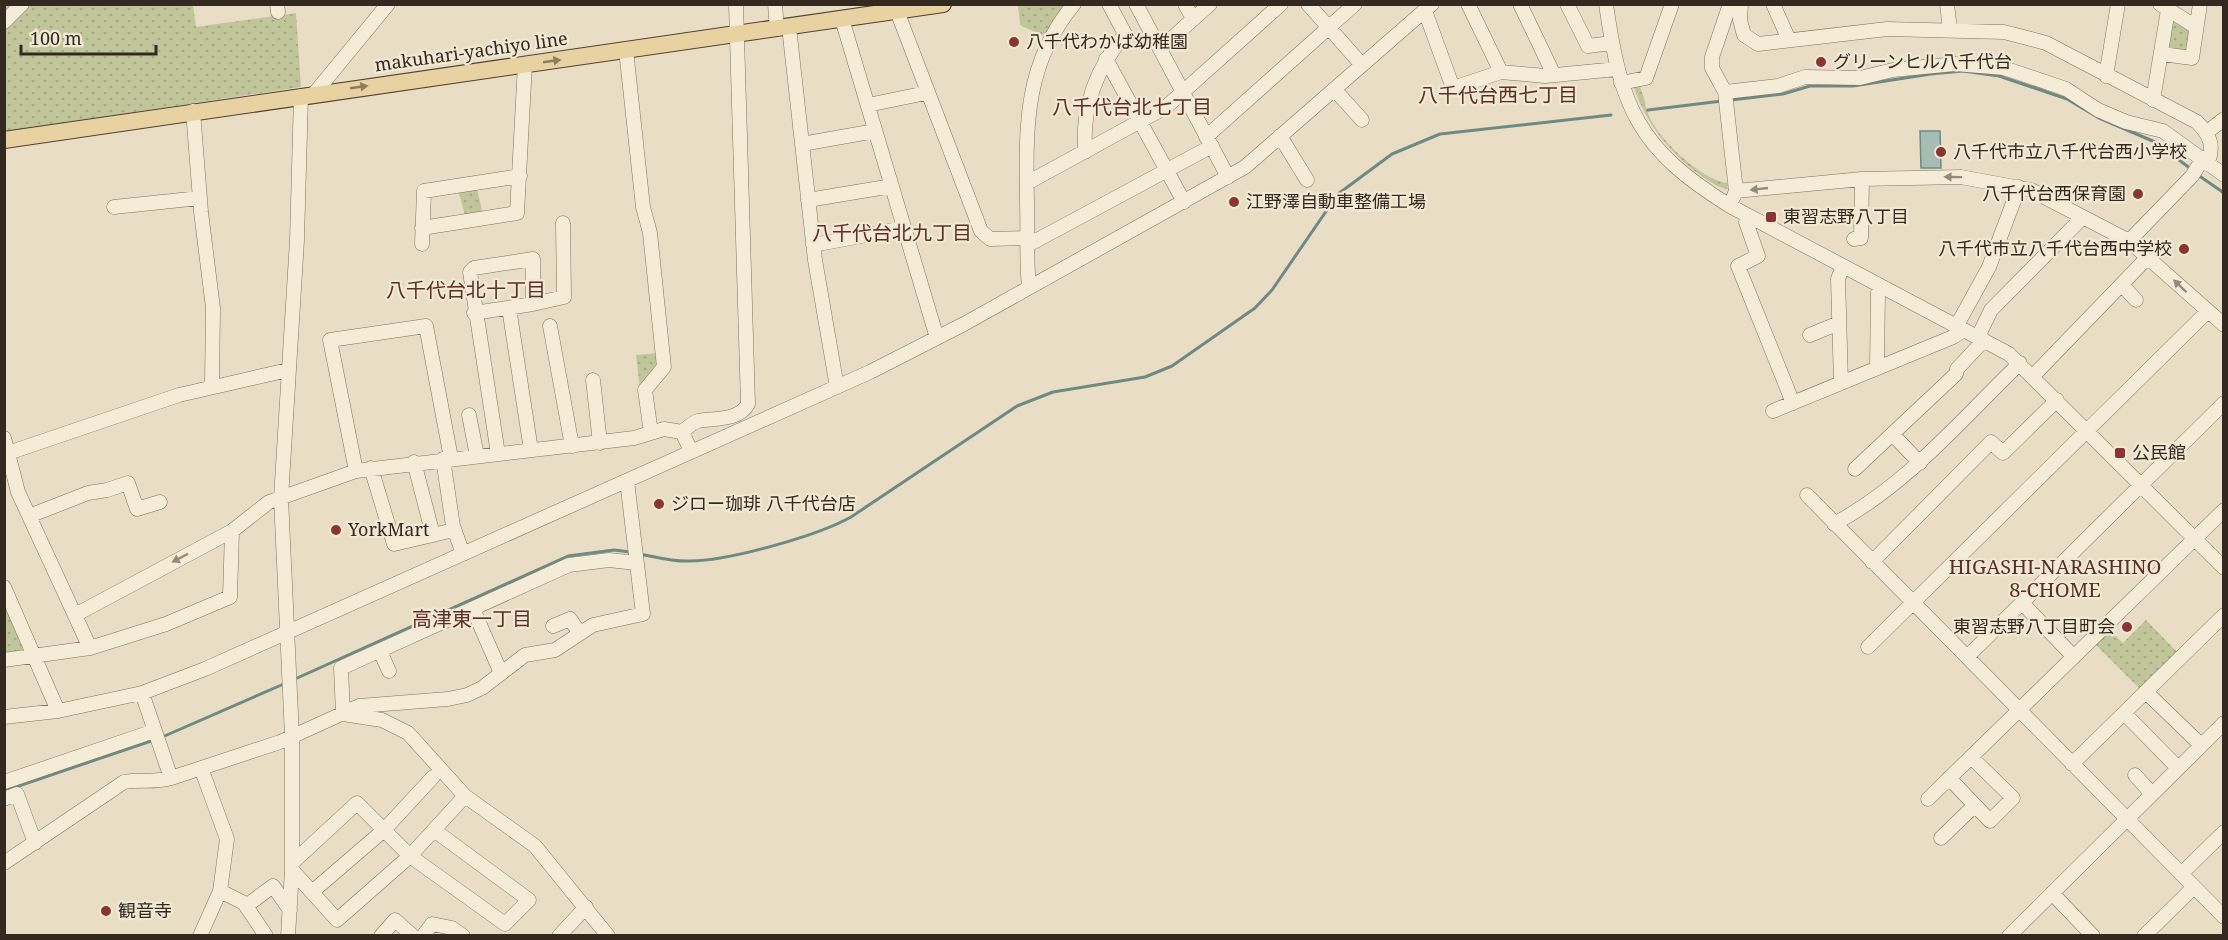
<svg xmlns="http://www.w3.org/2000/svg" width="2228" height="940" viewBox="0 0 2228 940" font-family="'Noto Serif','Noto Sans JP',serif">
  <defs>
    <pattern id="grass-dots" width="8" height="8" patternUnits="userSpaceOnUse" patternTransform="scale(1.5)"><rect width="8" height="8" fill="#c1c69a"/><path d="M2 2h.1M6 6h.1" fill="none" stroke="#a6aa84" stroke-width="1.8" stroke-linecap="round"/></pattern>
  </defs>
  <rect width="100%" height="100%" fill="#e9dec5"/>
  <!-- grass -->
  <path fill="url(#grass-dots)" d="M5,5H193L196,27L296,13L301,87L5,132Z
    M1018,5H1067L1044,36L1020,25Z
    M2170,17L2192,27L2190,53L2165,48Z
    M1649,82L1640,87C1646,102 1645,108 1651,120C1663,143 1701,179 1727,183L1728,189C1721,189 1714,184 1707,180C1673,157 1645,124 1633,84Z
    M476,185L483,215L466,219L458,189Z
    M659,353L660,366L640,389L636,355Z
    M5,603L25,654L5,656Z
    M2146,620L2179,654L2142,691L2093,642L2107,628L2123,643Z"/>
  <!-- water -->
  <path fill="#a6bdb6" stroke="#6e8a83" stroke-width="1.5" d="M1920,131H1940L1941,168H1921Z"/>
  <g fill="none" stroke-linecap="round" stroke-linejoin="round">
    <!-- stream -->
    <path stroke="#6e8a83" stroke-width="3" d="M1731,100L1783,94L1810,86H1853L1931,74L1963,71L1999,76L2067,99L2099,118L2155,142L2191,169
      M1648,110L1722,101
      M2198,175L2224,193
      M640,554C656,557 674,562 690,561C728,561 817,536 851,517L1017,406L1053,392L1145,377L1172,366L1255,308L1272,290L1338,194L1392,154L1440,134L1611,115
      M295,679L568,556L614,550L630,552
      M160,738L286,683
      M4,791L154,740"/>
    <!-- minor casing -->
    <g stroke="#82715d" stroke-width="15">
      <path id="minor" d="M277,4L278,12
        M775,4L777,29
        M1136,4L1228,177
        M1185,4L1193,19
        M1308,4L1362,65
        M1468,4L1501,72
        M1520,4L1554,75
        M1567,4L1588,46L1612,43
        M1606,4C1621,109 1638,149 1730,206L2009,354L2224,568
        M1730,4L1712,57V68L1725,92L1736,191L1733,198
        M1741,4L1740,20L1744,35L1758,44L1887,29L2004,32L2046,43L2197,122C2210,135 2215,146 2207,164
        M1773,4L1789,40
        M1947,4L1950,30
        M2160,4L2196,27
        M897,11L981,231L990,239L1028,238
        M1425,11L1453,88L1501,72L1545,76L1617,69
        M842,19L937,338
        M4,22L22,4
        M789,27L815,260L837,387
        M1160,49L1210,4
        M626,50L643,207L650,233L664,367L645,390L651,433
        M2162,54L2192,58L2200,4
        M1106,59L1184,202
        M2106,76L2118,4
        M1621,83L1646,78L1672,4
        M1334,89L1362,120
        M1725,92L1778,86L1805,77L1860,78L1893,70L1955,64L2004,68L2066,89L2098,110L2126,122L2163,131L2224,175
        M314,94L388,4
        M2153,100L2168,10
        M868,105L926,93
        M193,111L201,212L213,308L212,385
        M2207,132L2224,119
        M1280,136L1307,180
        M1206,137L1355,4
        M802,144L875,131
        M1085,152C1082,106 1096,69 1125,34L1109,4
        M1027,183L1166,107L1281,4
        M1736,191L1862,179L1961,177L2031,190L2129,241L2224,325
        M808,200L892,186
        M114,207L200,198
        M1751,217L1746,222L1758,256L1738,266L1793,403
        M422,228L517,213L525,64
        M1854,239L1861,238L1862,179
        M2129,241L2192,176L2202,160
        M422,244L424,191L520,176
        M813,245L904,228
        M1028,245L1212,146
        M2122,285L2136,300
        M1029,287C1026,260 1028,232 1027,204C1026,130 1023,65 1074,4
        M533,304L564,297L563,223
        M509,308L531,450
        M474,313L533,304V259L474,268L470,272L498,454
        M550,326L572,446
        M1956,327L1989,267L2019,187
        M1810,335L1839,323
        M1978,337L1991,310L2083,217
        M1877,368L1878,292L1882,287
        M2033,376L2148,257
        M593,380L600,443
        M1841,383L1838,279L1843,266
        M1773,411L1953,337L1964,330
        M469,415L477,456
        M682,432C687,428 692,423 698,421C714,418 739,421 748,404L736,4
        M1894,436L1920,463
        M4,438L18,492L90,648
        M8,453L179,395L288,370
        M443,459L453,526L463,554
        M414,462L433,535
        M371,468L394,544L454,530
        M1855,469L1956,374L1957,369L1984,340
        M356,471L330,340L426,326L451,458
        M1807,495L2224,917
        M29,516L88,493L107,490L128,483L137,509L160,502
        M1834,524C1907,485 1961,420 2020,363
        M1872,562L1991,442L2003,453L2057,400
        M4,587L58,711
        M2022,603L2074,657
        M473,609L501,673
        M75,615L232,531L269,502L356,471L634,438L664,429L682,432L691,451
        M553,626L570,619L579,632
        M1868,647L2207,312
        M380,651L389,671
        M1967,657L2224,403
        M4,660L90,648L166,624L230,597L232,531
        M2146,692L2201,745
        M142,693L171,778
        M2124,713L2178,768
        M343,714L341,668L569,565L609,560L636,563
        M343,714L382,720L408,733L465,796L535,846L608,936
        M4,717L58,711L142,693L205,669L870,372L964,324L1245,167L1432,4
        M2072,764L2224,615
        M2135,775L2152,794
        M1949,778L1990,821L2013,798L1971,757
        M4,782L154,731
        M4,799L17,794L35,843
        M1928,799L2224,510
        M1941,838L1974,806
        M4,863L124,782C140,779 155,783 171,778L280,742L359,706L448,699L467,695L482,688L525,655L555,650L593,625L643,614L627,481
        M292,863L357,803L410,856L505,924L529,900L434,830
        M292,870L337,920L410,856L465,796
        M2181,874L2224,832
        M220,891L244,903L266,936
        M312,892L384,830L433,777
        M2052,893L2093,936
        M246,906L273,886L290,910
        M200,936L220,891L227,839L201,768
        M288,936L292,870V736L281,498L297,240L301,96
        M381,936L395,920L413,936
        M423,936L432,924L452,928L463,936
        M559,936L586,907
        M2009,936L2224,723
        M2144,936L2194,887"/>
    </g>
    <!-- major casing -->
    <g stroke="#504031" stroke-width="18">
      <path id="major" d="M4,140L943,4"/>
    </g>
    <!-- minor -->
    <use href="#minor" stroke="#f5ecd7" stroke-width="14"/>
    <!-- major -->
    <use href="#major" stroke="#e8d2a1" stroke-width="16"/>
  </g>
  <!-- one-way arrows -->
  <defs><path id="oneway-solid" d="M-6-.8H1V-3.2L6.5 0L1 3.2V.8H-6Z" transform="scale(1.5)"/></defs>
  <g fill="#8e7e60">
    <use href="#oneway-solid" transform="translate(552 61) rotate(-8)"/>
    <use href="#oneway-solid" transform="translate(359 87) rotate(-8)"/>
  </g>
  <g fill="#948a7b">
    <use href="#oneway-solid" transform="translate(1953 177) rotate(-179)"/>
    <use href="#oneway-solid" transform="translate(1759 189) rotate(174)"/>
    <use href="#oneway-solid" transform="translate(2180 286) rotate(-136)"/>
    <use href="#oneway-solid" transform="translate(180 558) rotate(152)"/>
  </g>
  <!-- markers -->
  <g fill="#8a3434" stroke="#f1e9d4" stroke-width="2">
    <circle cx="1014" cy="42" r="6"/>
    <circle cx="1821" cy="62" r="6"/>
    <circle cx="1941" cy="152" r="6"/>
    <circle cx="2138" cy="194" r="6"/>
    <circle cx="1234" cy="202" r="6"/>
    <rect x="1765" y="211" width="12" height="12" rx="3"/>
    <circle cx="2184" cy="249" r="6"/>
    <rect x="2114" y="447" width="12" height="12" rx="3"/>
    <circle cx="659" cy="504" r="6"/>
    <circle cx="336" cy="530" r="6"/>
    <circle cx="2127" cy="627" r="6"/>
    <circle cx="106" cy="911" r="6"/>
  </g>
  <g text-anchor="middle" stroke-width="4.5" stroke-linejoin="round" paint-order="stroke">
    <!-- poi labels -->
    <g font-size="18" fill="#34291f" stroke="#f1e9d4" text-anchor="start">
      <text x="1026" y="48">八千代わかば幼稚園</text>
      <text x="1833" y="68">グリーンヒル八千代台</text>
      <text x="1953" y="158">八千代市立八千代台西小学校</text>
      <text x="2126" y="200" text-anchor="end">八千代台西保育園</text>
      <text x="1246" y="208">江野澤自動車整備工場</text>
      <text x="1783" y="223">東習志野八丁目</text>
      <text x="2172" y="255" text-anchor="end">八千代市立八千代台西中学校</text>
      <text x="2132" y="459">公民館</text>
      <text x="671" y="510">ジロー珈琲 八千代台店</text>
      <text x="348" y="536">YorkMart</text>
      <text x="2115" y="633" text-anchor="end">東習志野八丁目町会</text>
      <text x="118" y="917">観音寺</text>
    </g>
    <!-- street labels -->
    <g font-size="18" fill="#34291f" stroke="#f1e9d4">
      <text transform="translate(471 52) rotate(-8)" y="6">makuhari-yachiyo line</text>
    </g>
    <!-- neighbourhood labels -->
    <g font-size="20" fill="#5c2f23" stroke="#f1e9d4">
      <text x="1498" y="102">八千代台西七丁目</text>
      <text x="1132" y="114">八千代台北七丁目</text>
      <text x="892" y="240">八千代台北九丁目</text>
      <text x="466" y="297">八千代台北十丁目</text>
      <text x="2055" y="574">HIGASHI-NARASHINO<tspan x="2055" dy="23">8-CHOME</tspan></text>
      <text x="472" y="626">高津東一丁目</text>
    </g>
  </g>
  <!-- border -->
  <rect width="2228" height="940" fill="none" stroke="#34291f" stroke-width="12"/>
  <!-- scale -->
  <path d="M21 45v9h135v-9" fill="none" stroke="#34291f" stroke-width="3"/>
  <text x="30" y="45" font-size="18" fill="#34291f" stroke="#f1e9d4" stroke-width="4.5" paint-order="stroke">100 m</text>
</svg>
